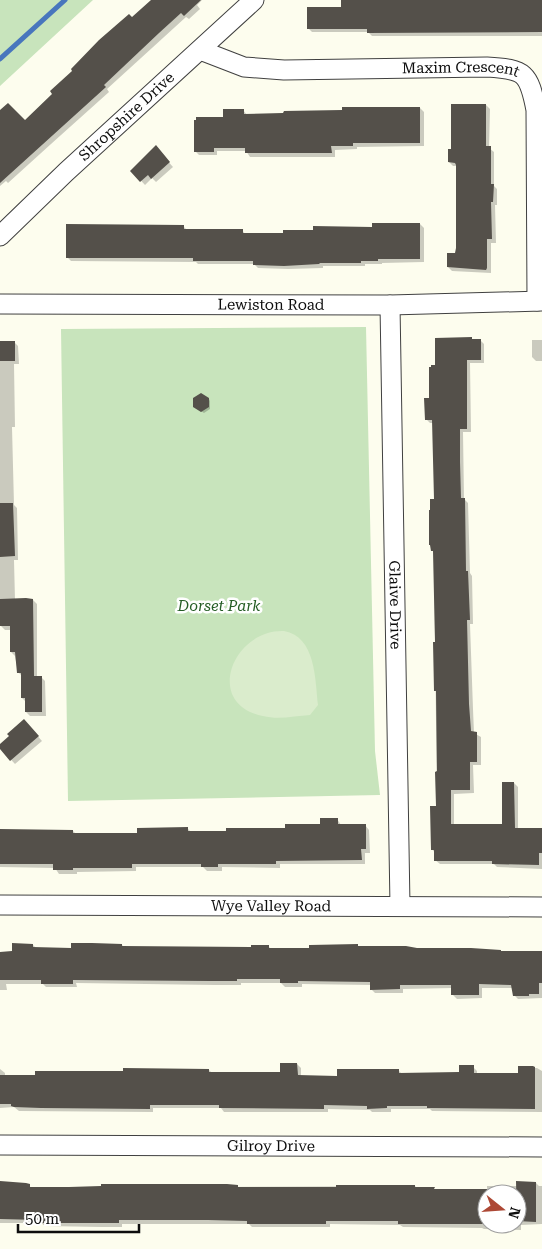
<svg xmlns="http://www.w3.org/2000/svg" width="542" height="1249" viewBox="0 0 542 1249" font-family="'Roboto Serif',serif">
  <rect width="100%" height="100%" fill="#fdfdee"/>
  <!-- green -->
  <path fill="#c8e4bc" d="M0,0H93L0,86Z
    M366,327L375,751L380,795L68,801L61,329Z"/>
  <!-- pitch -->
  <path fill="#daeccc" d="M284,631C316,637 315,679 318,705L310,715C295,716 278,720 263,716C203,704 233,629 284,631Z"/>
  <!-- shadow -->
  <path fill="#0003" fill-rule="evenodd" d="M153,0H202L197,5L200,9L189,19L186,17L107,89L109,92L51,144L8,183L6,181L0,186V112L25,121Z
    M342,0H542V36H372L368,32H312L308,28L342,8Z
    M486,105L490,109L489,148L494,152V186L497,189V205H495L496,243H491V273L452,271L448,267L456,254L457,166H453L449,162L453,150Z
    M420,108L424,112V146L357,147V149L335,150V157H250L246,151H217V155H199L195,151L225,118L243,110L247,115Z
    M159,151L173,167L156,182L152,178L145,185L132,171Z
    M420,224L424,228V262L382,263V264H365V266H323V268L288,269L258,268L254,264H198L196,262L71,261L67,257L183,226L188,231L242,230L245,234H284Z
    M480,340L484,344V363H470L471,432H463L464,499L468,503L470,573L472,576L473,624H470L473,709L474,733L481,737V765H473L474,793L454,794V826L503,825L514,783L518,787V829H542V869L497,867L494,864H440L435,860V853L432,849L437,807L434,553L432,550L435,500L434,423H430L426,419L437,366Z
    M532,340H542V361H536L532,357Z
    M0,342H14L18,346L19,364H14L15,427H12L14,505L17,508L18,560H14L15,600H33L37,604V677H41L45,681L46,716H30L26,712V702L22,698V676L18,672L15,656L11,652V630H5L1,626L0,621Z
    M209,399L210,401V409L204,413L196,408Z
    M28,725L42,741L15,764L0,748V746Z
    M337,819L341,825H365L369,830L370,853H365V864H280V868L222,867V871H207L203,867H136V871L77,872V874H59L55,868L0,867V831H73L76,834H138L188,829L191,832L286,829L321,825Z
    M33,945L37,949H72L122,945L124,947L252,948L269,947L271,949H310L357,945L360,948L542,952V998L518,999L514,995L513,988H482V998L457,999L453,995V988L403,989V993H375L371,989V985L302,984V987H285L281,983H241V985H215L76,983L77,987H46L43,984H6L7,990H0V953H13Z
    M297,1064L301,1068V1077H339L398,1070L402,1074H460L473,1067L477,1071V1074H519L533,1068H537L542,1071V1112L432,1111L430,1109H391V1112H372L370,1110L328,1109V1112H224L221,1108H153V1112L19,1111L14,1107L0,1108V1069L5,1073V1076L209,1070L212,1073H281Z
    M0,1182L29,1186L32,1188L415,1186L417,1188L434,1189L435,1190H487V1186H517L536,1183L539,1186H542V1224L521,1225V1230L484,1229L482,1228L403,1227L400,1225L330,1224V1227H252L249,1224H122V1227H101L45,1226L41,1223H0ZM487,1194H517V1224H487Z"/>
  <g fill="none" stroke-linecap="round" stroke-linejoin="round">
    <!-- stream -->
    <path stroke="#4876bd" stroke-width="5" d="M0,59L65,0"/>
  </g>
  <!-- building -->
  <path fill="#54504a" d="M151,0H201L184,16L181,13L159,33L104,85L106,87L0,183V110L8,103L25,120L52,94L50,91L72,71L71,69L99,40L129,14L132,17Z
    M341,0H542V32L367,33V29H307V7H341Z
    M451,104H486V146H491V184H494L493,202H491L492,239H487V268L486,270L447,267V253H455L456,248V165L455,163L448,162V149H451Z
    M342,107H420V143H353V146H331L332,153H245V148H214V152H194V120H196V117H223V109H244V114L283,113L284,111L342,110Z
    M156,145L170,162L151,179L148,175L140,182L130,171Z
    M372,223H420V259H378V261H361V263H320L319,264L284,266L253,265V261H193V258H66V224L184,225V229H243V233H283V230H313V226L372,227Z
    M472,337V339H481V360H467V429H460V462L461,498H465L466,571H468L470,620H467L469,704L471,731L477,732V762H470V790H451V824H502V782H514L515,828H542V853H539V865L492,864V861H434V850H431L430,806H436L435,772L437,771L436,691H434L433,642H435L433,551H431L430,545H429V510H430V499H434L432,420H425L424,398H429V367H431V365H435V338Z
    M0,341H15V361H0Z
    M201,393L209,398V407L201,412L193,407V398Z
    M0,503H13L15,556L0,557Z
    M26,598L33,599L34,676H42V712H25V698H21V673H17L15,652H10V626H0V599Z
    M24,719L39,736L10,761L0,749V744L9,736L7,734Z
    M320,818H338V824H366V849H361L362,860L276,861V864H218V867H201V864H132V868H73V870H53V864H0V829L73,830V833H137V828L188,827V831H226V828H285V824H320Z
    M12,943L33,944V947L71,948V943H92L122,944V946L251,947V945H269V948H309V945H310L358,944V946H406L417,948H471L501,950V951H542V983H539V994H529V996H513L511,985L479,984V995H451V985H400V989L370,990V982L298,981V983H280V979H237V981H210L73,980V984H41V980H0V952L12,951Z
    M280,1063H297L298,1075L337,1076V1069H399V1073L459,1072V1065H474V1073H518V1066H533L535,1067V1109L427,1108V1106H387V1108L367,1109V1106L324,1105V1109L219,1108V1105H150V1109L41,1108L14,1107L11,1106V1104H0V1075H35V1071H123V1068L209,1069V1072H280Z
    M0,1181L26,1183L30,1184V1187H69L101,1186V1184H227L238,1185V1187H336V1185H415V1187H435L434,1189H487V1224H398V1221H326V1224H247V1221L208,1220H119V1223H39V1220L0,1219Z
    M516,1181L536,1182V1222L517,1221Z"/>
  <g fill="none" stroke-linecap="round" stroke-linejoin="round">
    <!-- minor casing -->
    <g stroke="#404040" stroke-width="21">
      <g id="minor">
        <path id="s1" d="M200,50L244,67L284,70L487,67C525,69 529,73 536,110L537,301"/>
        <path id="s2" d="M0,236L66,172L254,0"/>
        <path id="s3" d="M0,304L390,305L542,301"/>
        <path id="s4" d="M390,305L400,906"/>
        <path id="s5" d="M0,905L542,907"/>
        <path id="s6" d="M0,1145L542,1147"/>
      </g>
    </g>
    <!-- minor -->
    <use href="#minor" stroke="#fff" stroke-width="19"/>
  </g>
  <g text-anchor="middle" stroke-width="5" stroke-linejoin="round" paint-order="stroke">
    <!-- street labels -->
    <g font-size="15" fill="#0d0d0d" stroke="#fff">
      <text dy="5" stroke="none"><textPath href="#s1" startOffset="264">Maxim Crescent</textPath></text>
      <text dy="5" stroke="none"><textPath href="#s2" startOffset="174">Shropshire Drive</textPath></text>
      <text dy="5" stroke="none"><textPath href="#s3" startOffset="271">Lewiston Road</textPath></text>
      <text dy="5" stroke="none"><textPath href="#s4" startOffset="300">Glaive Drive</textPath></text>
      <text dy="5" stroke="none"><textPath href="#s5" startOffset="271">Wye Valley Road</textPath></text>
      <text dy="5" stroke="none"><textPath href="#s6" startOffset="271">Gilroy Drive</textPath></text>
    </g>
    <!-- park labels -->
    <g font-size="15" font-style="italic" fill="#255d25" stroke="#fff">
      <text x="219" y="611">Dorset Park</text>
    </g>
  </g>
  <!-- north arrow -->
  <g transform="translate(502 1209) rotate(107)"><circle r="24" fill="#ffffff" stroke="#9e9e9e"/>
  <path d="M0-4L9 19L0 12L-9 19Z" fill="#ad4835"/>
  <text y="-8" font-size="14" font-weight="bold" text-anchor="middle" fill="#0d0d0d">N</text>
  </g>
  <!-- scale -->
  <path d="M18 1224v8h121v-8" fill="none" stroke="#0d0d0d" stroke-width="2.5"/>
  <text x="25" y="1224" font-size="15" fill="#0d0d0d" stroke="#ffffff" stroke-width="4" paint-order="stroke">50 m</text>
</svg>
